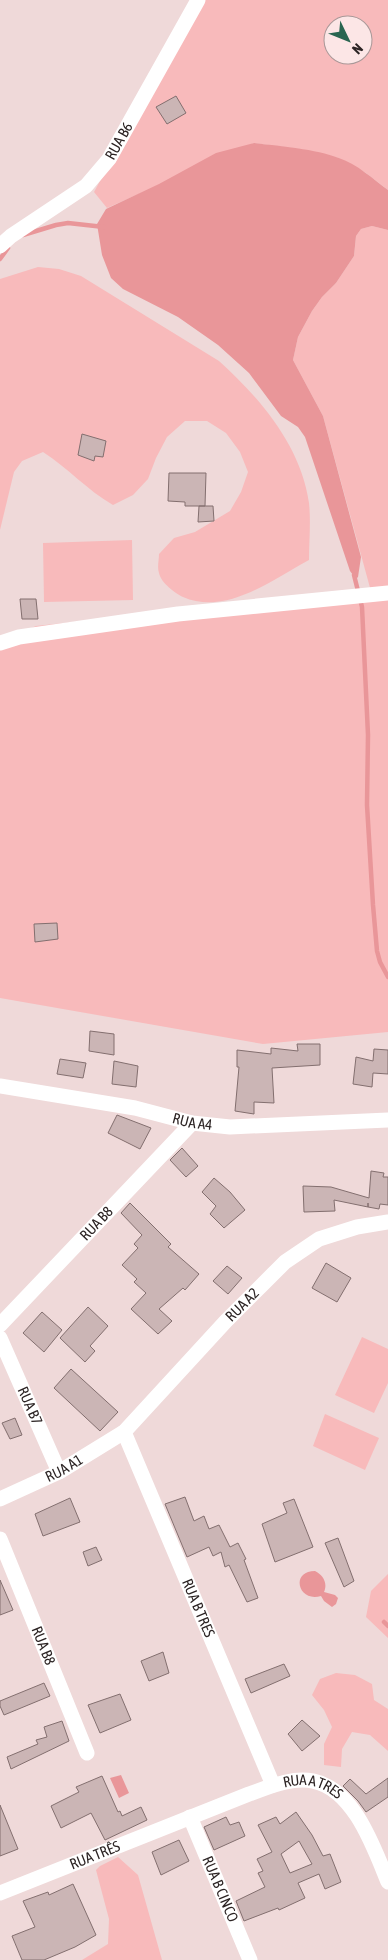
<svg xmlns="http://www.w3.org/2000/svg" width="388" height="1960" viewBox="0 0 388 1960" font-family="'Asap Condensed',sans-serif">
  <rect width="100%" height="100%" fill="#efd9d9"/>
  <!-- green -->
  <path fill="#f8babb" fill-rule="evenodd" d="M199,0H388V190L366,173L339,158L299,149L254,143L107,208L94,192ZM333,25H363V55H333Z
    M372,226L388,230V1032L263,1044L0,998V642L36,626L147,614L372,595L323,416L293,360L298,337L312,311L322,297L336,283L354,256L356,236L361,229Z
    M38,267L59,269L81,276L219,361C260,398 301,446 309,503C311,522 309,542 309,560C272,580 226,616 183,597C175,593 161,583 159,573C157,567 159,560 159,554L174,538L195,532L230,511L241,492L248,472L240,452L226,433L207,421H185L167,437L156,458L148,479L133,495L113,505C87,490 68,468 43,452L22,461L14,472L0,530V279Z
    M132,540L133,600L44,602L43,543Z
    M362,1337L388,1349V1383L374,1413L335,1395Z
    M325,1414L379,1438L365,1470L313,1446Z
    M388,1574V1638L366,1617L371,1591Z
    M336,1673L355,1675L372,1684L374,1700L388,1709V1751L370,1735L352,1732L342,1749L341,1767L324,1765V1744L332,1727L324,1710L312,1695L320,1679Z
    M118,1857L138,1875L162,1960H82L108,1944L109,1919L96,1870L100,1866Z"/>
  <!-- water -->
  <path fill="#e99699" d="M254,143C279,146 316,149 339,158C357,164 373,179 388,190V230L372,226L361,229L356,236L354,256L336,283L322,297L312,311L298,337L293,360L323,416L361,557L358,577L356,579L350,571L305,437L298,427L281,416L249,373L218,345L178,317L123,289L111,278L102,255L97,224L106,209L159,184L216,153Z
    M315,1571C323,1575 328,1583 324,1592L335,1595L338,1598L336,1604L332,1607L324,1601L321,1596C298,1603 290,1571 315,1571Z
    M121,1775L129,1793L119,1798L110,1778Z"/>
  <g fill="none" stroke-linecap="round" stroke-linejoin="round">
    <!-- stream -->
    <path stroke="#e99699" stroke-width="4.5" d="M23,235L56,225L68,223L104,227
      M0,259L8,248
      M354,575L362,607L368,735L367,805L373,905L377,951L380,962L388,977
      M384,1622L388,1626"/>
  </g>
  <!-- building -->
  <path fill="#cbb5b5" stroke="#836f6f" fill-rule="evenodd" d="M176,96L186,113L167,124L156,107Z
    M82,434L106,441L103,457L95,456L94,461L78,455Z
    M169,473H206L205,506H185V502L168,501Z
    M199,506H213L214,521L198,522Z
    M20,599H36L38,619H22Z
    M57,923L58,939L35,942L34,924Z
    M90,1031L114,1034V1055L89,1051Z
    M297,1044H320V1065L272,1068L274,1103L254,1102V1114L235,1111L239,1067H237V1050L271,1054V1048L298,1051Z
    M374,1049L388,1050V1074L373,1073L372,1087L353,1084L356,1057L373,1061Z
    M60,1059L86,1063L83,1078L57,1074Z
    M114,1061L138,1066L136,1087L112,1084Z
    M117,1115L151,1128L140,1149L108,1133Z
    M182,1148L198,1166L186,1177L170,1160Z
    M371,1171L384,1173L383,1177H388V1205L380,1204L379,1209L368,1207V1203V1207L334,1200L335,1211L304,1212L303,1186L331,1187L369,1198Z
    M214,1178L230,1192L245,1210L224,1228L210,1214L216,1206L202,1192Z
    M130,1203L171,1244L168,1247L199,1274L185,1290L183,1288L159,1309L172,1321L158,1334L131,1309L146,1293L134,1282L137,1279L122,1265L138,1248L134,1244L142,1235L121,1213Z
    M326,1263L351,1278L337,1302L312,1288Z
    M227,1266L242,1278L228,1294L213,1281Z
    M88,1307L108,1326L90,1346L95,1351L85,1362L60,1338Z
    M42,1312L62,1330L44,1352L23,1333Z
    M71,1369L118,1412L100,1431L54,1388Z
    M15,1418L22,1435L10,1439L2,1423Z
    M185,1497L194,1521L204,1516L209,1529L219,1525L230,1547L238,1543L246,1559L244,1560L258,1598L247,1602L229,1565L225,1567L221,1552L213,1556L209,1547L187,1557L165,1504Z
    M70,1498L80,1522L43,1536L35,1514Z
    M294,1499L313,1547L275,1562L262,1524L287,1513L283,1503Z
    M338,1538L354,1581L344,1587L325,1543Z
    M96,1547L102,1560L88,1566L83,1552Z
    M0,1580L13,1610L0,1615Z
    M163,1652L169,1673L149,1681L141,1661Z
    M284,1664L290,1676L251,1693L245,1679Z
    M44,1683L50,1696L4,1715L0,1706V1701Z
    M120,1694L131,1720L100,1733L88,1705Z
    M302,1720L320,1736L302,1751L288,1734Z
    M62,1721L69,1741L11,1769L7,1757L38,1744L36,1740L47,1737L44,1727Z
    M102,1776L118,1812L120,1811L122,1816L141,1807L147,1820L105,1840L91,1813L61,1828L51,1806L79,1792L76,1787Z
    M388,1778V1797L366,1812L358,1801L343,1786L350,1779L366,1794Z
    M0,1805L18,1849L0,1856Z
    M296,1812L312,1835L323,1856L330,1854L341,1882L325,1889L319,1874L298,1883L305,1898L279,1910L278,1908L244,1921L236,1901L265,1887L258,1873L263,1871L257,1859L272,1852L258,1825L276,1817L280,1824ZM299,1841L312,1864L290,1873L281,1854Z
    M226,1817L230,1825L239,1822L245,1836L214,1850L204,1827Z
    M179,1840L189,1861L161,1875L152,1852Z
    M73,1884L96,1935L75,1947L44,1960H22L12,1936L35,1927L23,1901L48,1892L49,1895Z"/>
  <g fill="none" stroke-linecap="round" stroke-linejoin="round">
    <!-- minor -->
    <g stroke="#fff" stroke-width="15">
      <path id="s1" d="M0,246L11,236L86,186L109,159L198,0"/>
      <path d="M0,643L19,637L178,614L388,593"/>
      <path id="s2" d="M0,1086L135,1108L192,1123L230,1127L388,1120"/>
      <path id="s3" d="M0,1325L192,1123"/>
      <path id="s4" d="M0,1338L59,1472"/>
      <path id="s5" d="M124,1432L273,1785"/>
      <path id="s6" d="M0,1499L59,1472L124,1432L226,1321L285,1262L319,1239L357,1227L388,1222"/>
      <path id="s7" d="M0,1539L87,1753"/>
      <path id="s8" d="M190,1817L250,1960"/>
      <path id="s9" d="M0,1893L249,1794C269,1787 291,1777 313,1781C354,1789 374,1848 388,1882"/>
    </g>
  </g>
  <g text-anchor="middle" stroke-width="4" stroke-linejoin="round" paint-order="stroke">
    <!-- street labels -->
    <g font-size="15" fill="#2c2424" stroke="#fce6e6">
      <text dy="5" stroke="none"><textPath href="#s1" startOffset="161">RUA B6</textPath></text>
      <text dy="5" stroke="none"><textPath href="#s2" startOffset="196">RUA A4</textPath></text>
      <text dy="5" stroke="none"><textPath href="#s3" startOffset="140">RUA B8</textPath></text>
      <text dy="5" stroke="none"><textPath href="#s6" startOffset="315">RUA A2</textPath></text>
      <text dy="5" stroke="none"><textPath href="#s4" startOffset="74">RUA B7</textPath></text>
      <text dy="5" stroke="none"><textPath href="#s6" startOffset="71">RUA A1</textPath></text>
      <text dy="5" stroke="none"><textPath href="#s5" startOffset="191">RUA B TRES</textPath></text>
      <text dy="5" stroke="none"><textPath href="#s7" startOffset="115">RUA B8</textPath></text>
      <text dy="5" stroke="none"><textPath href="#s9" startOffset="335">RUA A TRES</textPath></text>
      <text dy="5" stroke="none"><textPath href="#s9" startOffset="102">RUA TRÊS</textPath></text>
      <text dy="5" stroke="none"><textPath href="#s8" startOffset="78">RUA B CINCO</textPath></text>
    </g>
  </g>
  <!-- north arrow -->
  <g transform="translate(348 40) rotate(133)"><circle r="24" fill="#fce6e6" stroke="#a99898"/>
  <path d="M0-4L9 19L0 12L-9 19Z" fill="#296550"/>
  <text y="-8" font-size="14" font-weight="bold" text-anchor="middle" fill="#2c2424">N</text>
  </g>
</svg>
